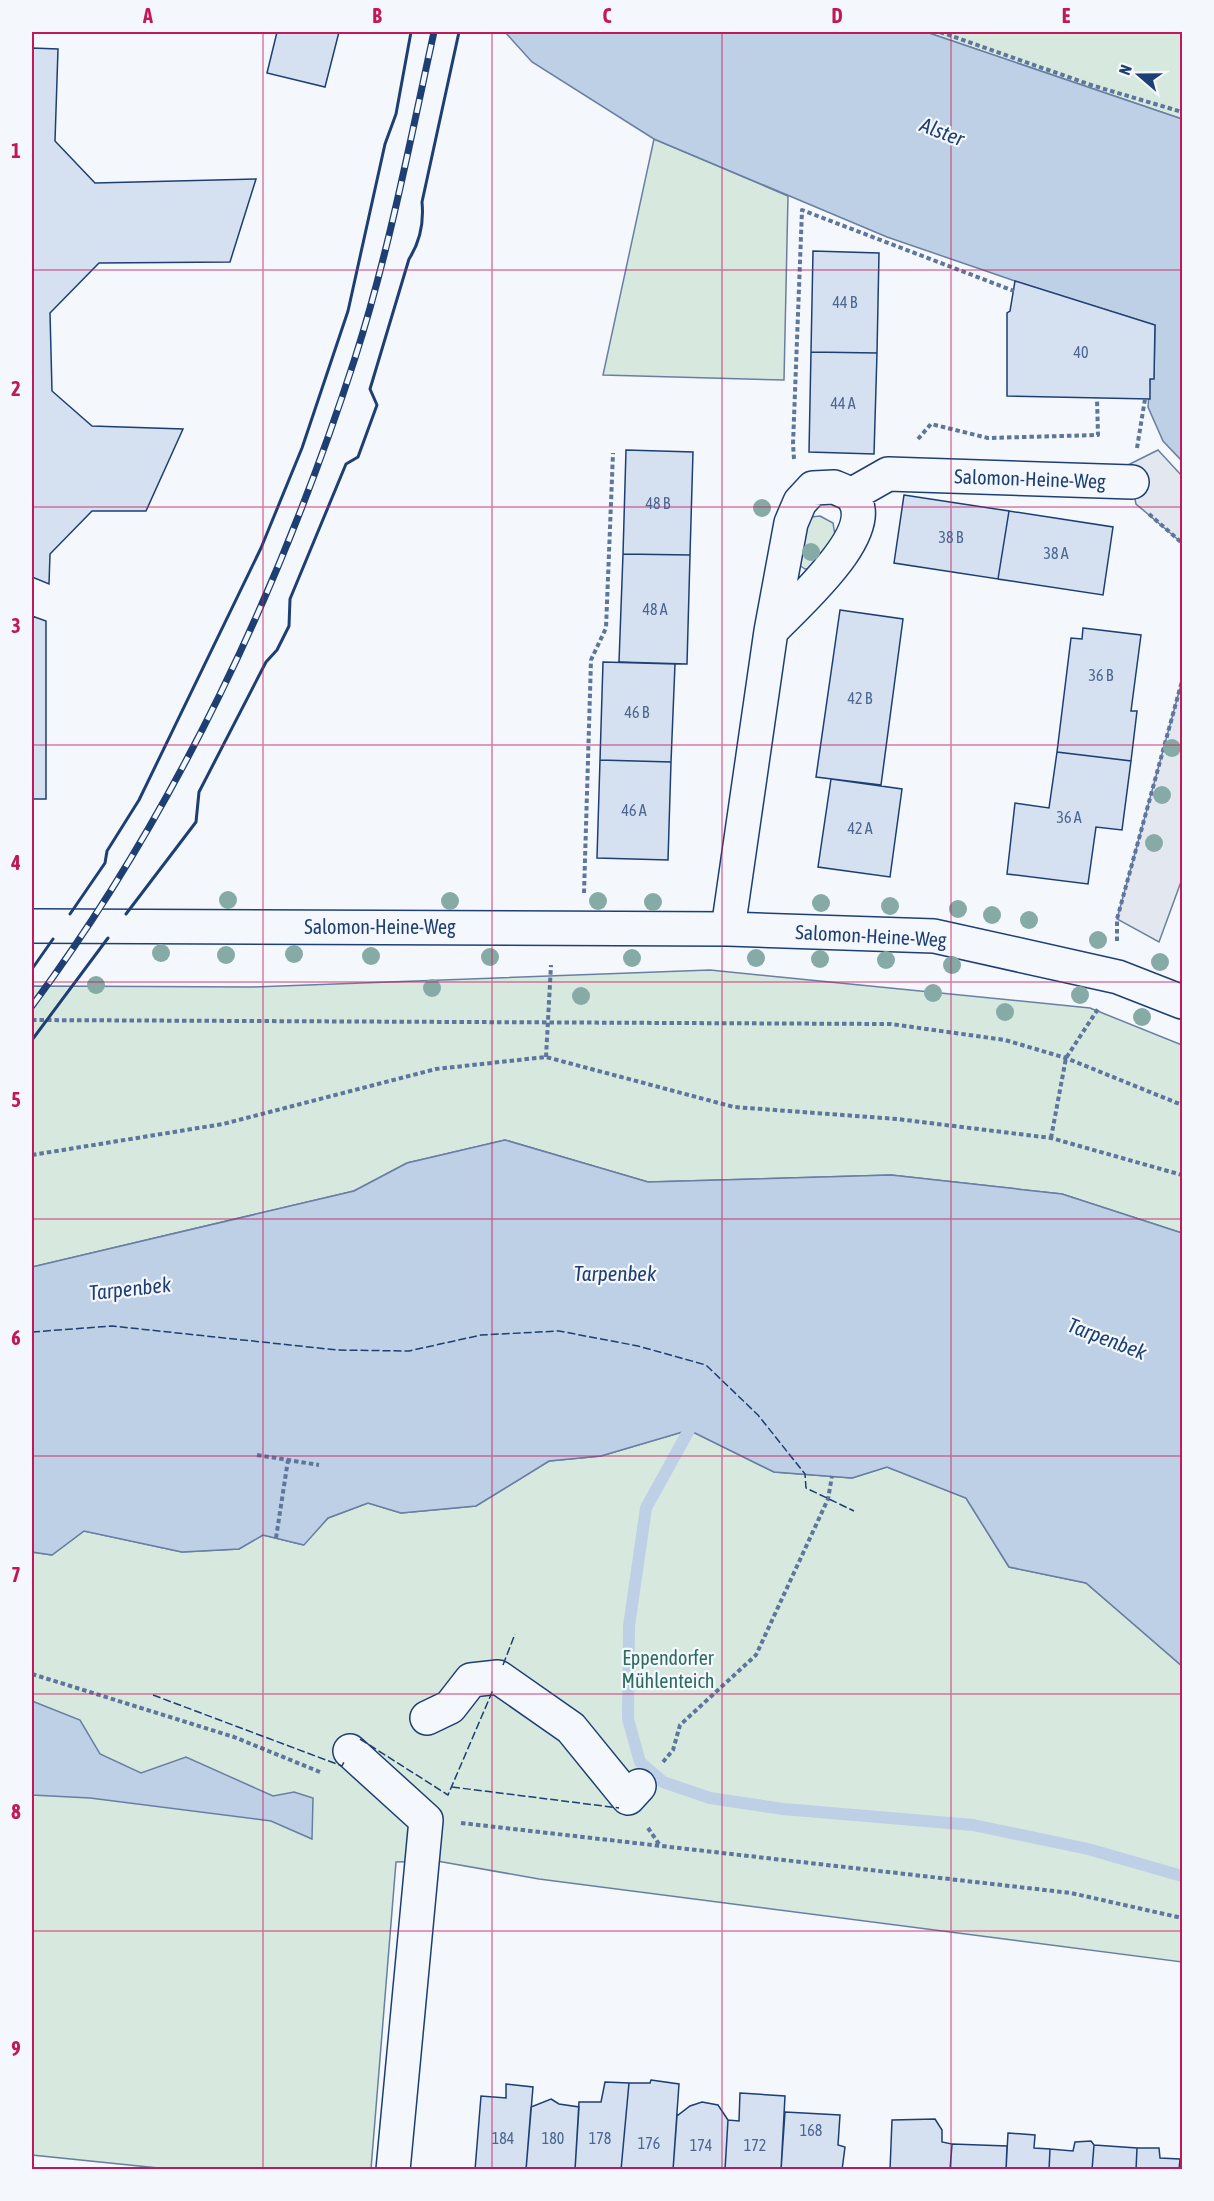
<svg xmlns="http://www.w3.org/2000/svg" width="1214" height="2201" viewBox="0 0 1214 2201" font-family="'Asap Condensed',sans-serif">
  <rect width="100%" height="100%" fill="#f4f7fb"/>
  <!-- green -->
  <path fill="#d7e8df" stroke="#687fa3" stroke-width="1.5" d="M926,32H1182V119Z
    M654,139L788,196L784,380L603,375Z
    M820,516L833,523L836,541L812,568L805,569L799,565L804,523L811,517Z
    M710,970L1090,1008L1182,1045V1233L1062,1194L891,1175L648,1182L505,1140L407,1163L354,1191L32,1267V986L252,987Z
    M689,1430L774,1472L852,1478L887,1467L966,1498L1009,1567L1086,1583L1182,1666V1962L539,1879L437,1861L396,1862L371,2169L178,2170L32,2155V1552L52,1555L84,1531L182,1552L239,1549L263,1535L303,1545L328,1518L368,1503L401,1513L476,1506L549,1461L601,1456Z"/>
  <!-- parking -->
  <path fill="#e3e8f0" stroke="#687fa3" stroke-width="1.5" d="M1158,450L1182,476V543L1136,504L1128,465Z
    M1182,681V879L1159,942L1117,919Z"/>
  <!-- water -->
  <path fill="#bed0e5" stroke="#687fa3" stroke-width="1.5" d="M505,32H926L1182,119V461L1163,441L1148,407L1150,379L1154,378L1155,325L1015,281L887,237L654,139L532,62Z
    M505,1140L648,1182L891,1175L1062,1194L1182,1233V1666L1086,1583L1009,1567L966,1498L887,1467L852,1478L774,1472L689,1430L601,1456L549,1461L476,1506L401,1513L368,1503L328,1518L304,1545L263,1535L239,1549L182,1552L84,1531L52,1555L32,1552V1267L354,1191L407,1163Z
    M32,1701L80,1720L100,1754L141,1773L186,1757L273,1796L294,1792L313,1798L312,1839L271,1821L90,1798L32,1795Z"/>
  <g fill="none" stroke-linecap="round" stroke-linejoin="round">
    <!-- stream -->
    <path stroke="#bed0e5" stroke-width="12" d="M689,1430L646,1508L629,1626L628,1719L640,1762L663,1782L710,1798L783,1809L973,1825L1088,1849L1182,1876"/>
  </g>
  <!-- building -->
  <path fill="#d5e0f0" stroke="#1d3f73" stroke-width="1.5" d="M277,32H339L325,87L267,73Z
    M32,48L58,49L55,141L95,183L256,179L230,262L99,263L50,313L52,391L92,426L183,429L146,511H92L50,554L49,584L32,577Z
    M813,251L879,253L877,353L811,352Z
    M1015,281L1155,325L1154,379H1150V399L1007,396V313L1010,311Z
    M811,352L877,353L874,454L809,452Z
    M626,450L693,452L690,555L623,554Z
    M904,495L1009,511L998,579L894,563Z
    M1009,511L1113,527L1103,595L998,579Z
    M623,554L690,555L687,664L619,662Z
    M840,610L903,619L881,785L816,777Z
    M32,616L46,621V799H32Z
    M1083,628L1141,635L1131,711H1137L1131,761L1057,752L1071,638L1082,639Z
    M603,662L675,664L671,762L600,760Z
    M1057,752L1131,761L1122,830L1096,827L1088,884L1007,874L1015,803L1049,808Z
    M600,760L671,762L668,860L597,858Z
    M831,779L902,789L890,877L818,867Z
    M651,2080L679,2084L673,2170H621L629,2083H650Z
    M605,2082L629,2083L621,2170H575L579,2102H601Z
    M506,2084L533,2087L526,2170H475L481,2096L506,2098Z
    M740,2093L785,2096L781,2170H725L728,2120L739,2121Z
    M551,2099L559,2104L579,2107L575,2170H526L531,2107Z
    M702,2102L718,2105L728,2120L725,2170H673L677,2116L690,2106Z
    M785,2112L840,2115L838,2145L845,2147L842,2170H781Z
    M935,2119L942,2130V2142L952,2144L950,2170H890L892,2120Z
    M1008,2133L1035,2135L1034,2148L1050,2149L1049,2170H1006Z
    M1091,2141L1094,2145L1092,2170H1049L1050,2149L1073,2151L1075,2142Z
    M952,2144L1007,2146L1006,2170H950Z
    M1094,2145L1137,2148L1136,2170H1092Z
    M1137,2148H1159L1160,2158L1180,2159L1179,2170H1136Z"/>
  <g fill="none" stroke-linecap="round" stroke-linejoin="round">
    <!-- minor casing -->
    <g stroke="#1d3f73" stroke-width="36">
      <path id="minor" d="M834,487C839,489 847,492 851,495C884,530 793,607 771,631L791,523L800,502L813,488Z
        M851,495L888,474L1132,482
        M32,926L728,929L934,936L1118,977L1182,1002
        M728,929L771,631
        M427,1718L450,1707L471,1680L498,1677L571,1728L628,1798L639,1786
        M350,1751L426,1820L393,2170"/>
    </g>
    <!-- path -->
    <path stroke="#5e769c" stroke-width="4" stroke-dasharray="4.5 3" stroke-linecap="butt" d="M940,32L1091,85L1182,112
      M918,439L931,424L988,438L1098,435L1097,398
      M1137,448L1145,399
      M794,459L793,444L802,210L1014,291
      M1149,514L1182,543
      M584,893L591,660L606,628L613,453
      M1117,941V919L1182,681
      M32,1020L891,1024L1005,1040L1066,1058L1182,1105
      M546,1057L551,965
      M1051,1138L1066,1058L1098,1009
      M32,1155L223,1124L436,1069L546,1057L734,1107L897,1119L1051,1138L1182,1175
      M257,1455L319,1465
      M276,1538L288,1460
      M32,1674L234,1737L320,1772
      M663,1762L673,1750L680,1725L756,1655L828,1499L832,1476
      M461,1823L1071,1893L1182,1918
      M648,1828L659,1844"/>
    <!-- minor -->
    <use href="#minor" stroke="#f4f7fb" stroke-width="33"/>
    <!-- rail casing -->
    <g stroke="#1d3f73" stroke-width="7">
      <path id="rail" d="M32,1006C175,813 281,587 355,358C389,252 410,141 434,32"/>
    </g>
    <!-- rail -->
    <use href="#rail" stroke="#f4f7fb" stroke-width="4.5" stroke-dasharray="14" stroke-linecap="butt"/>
    <!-- fence -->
    <path stroke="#1d3f73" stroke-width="1.5" stroke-dasharray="8 3" stroke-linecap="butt" d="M32,1332L112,1326L337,1350L409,1351L481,1335L559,1331L638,1346L706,1365L758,1415L805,1474L806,1488L854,1511
      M503,1665L515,1634
      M153,1695L342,1766L344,1762
      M360,1739L448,1795L493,1690
      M452,1787L619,1808"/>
    <!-- wall -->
    <path stroke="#1d3f73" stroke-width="3" d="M70,914L105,863L107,851L139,800L261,548L302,448L348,311L385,144L396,114L411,32
      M126,914L196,822L199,792L266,662L277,650L289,626L290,599L346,464L358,457L377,405L370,389L409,259C420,242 424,223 422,202L459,32
      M32,969L53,939
      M32,1040L108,938"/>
  </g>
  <!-- trees -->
  <g fill="#86aba6">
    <circle cx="762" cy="508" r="9"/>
    <circle cx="811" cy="552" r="9"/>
    <circle cx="1172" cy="748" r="9"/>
    <circle cx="1162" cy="795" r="9"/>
    <circle cx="1154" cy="843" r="9"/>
    <circle cx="228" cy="900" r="9"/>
    <circle cx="450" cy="901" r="9"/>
    <circle cx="598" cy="901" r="9"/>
    <circle cx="653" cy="902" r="9"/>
    <circle cx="821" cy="903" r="9"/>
    <circle cx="890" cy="906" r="9"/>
    <circle cx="958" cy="909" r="9"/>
    <circle cx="992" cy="915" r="9"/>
    <circle cx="1029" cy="920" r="9"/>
    <circle cx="1098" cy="940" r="9"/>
    <circle cx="161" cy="953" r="9"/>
    <circle cx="294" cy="954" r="9"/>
    <circle cx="226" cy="955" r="9"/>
    <circle cx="371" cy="956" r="9"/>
    <circle cx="490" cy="957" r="9"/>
    <circle cx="632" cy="958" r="9"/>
    <circle cx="756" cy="958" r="9"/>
    <circle cx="820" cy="959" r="9"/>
    <circle cx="886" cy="960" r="9"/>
    <circle cx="1160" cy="962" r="9"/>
    <circle cx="952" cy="965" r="9"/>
    <circle cx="96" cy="985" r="9"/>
    <circle cx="432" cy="988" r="9"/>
    <circle cx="933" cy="993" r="9"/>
    <circle cx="1080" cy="995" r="9"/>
    <circle cx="581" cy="996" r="9"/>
    <circle cx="1005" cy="1012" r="9"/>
    <circle cx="1142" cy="1017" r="9"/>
  </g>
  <!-- grid -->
  <path fill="none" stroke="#c2185b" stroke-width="1.5" stroke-opacity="0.55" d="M263,32V2170M492,32V2170M722,32V2170M951,32V2170M32,270H1182M32,507H1182M32,745H1182M32,982H1182M32,1219H1182M32,1456H1182M32,1694H1182M32,1931H1182"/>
  <g text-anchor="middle" stroke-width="4.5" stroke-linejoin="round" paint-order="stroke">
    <!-- number labels -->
    <g font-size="16" fill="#4b6792">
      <text x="845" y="308">44 B</text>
      <text x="1081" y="358">40</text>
      <text x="843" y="409">44 A</text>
      <text x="658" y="509">48 B</text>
      <text x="951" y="543">38 B</text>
      <text x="1056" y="559">38 A</text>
      <text x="655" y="615">48 A</text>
      <text x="1101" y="681">36 B</text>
      <text x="860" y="704">42 B</text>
      <text x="637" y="718">46 B</text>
      <text x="634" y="816">46 A</text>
      <text x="1069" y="823">36 A</text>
      <text x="860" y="834">42 A</text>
      <text x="811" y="2136">168</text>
      <text x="503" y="2144">184</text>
      <text x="553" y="2144">180</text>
      <text x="600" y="2144">178</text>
      <text x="649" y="2149">176</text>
      <text x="701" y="2151">174</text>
      <text x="755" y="2151">172</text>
    </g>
    <!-- street labels -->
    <g font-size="20" fill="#1d3f73" stroke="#f4f7fb">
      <text transform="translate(1030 479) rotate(2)" y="7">Salomon-Heine-Weg</text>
      <text x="380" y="934">Salomon-Heine-Weg</text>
      <text transform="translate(871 936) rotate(3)" y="7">Salomon-Heine-Weg</text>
    </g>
    <!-- park labels -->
    <g font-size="20" fill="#2c6c60" stroke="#f4f7fb">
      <text x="668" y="1665">Eppendorfer<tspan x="668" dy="23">Mühlenteich</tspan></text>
    </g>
    <!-- water labels -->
    <g font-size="21" font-style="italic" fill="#1d3f73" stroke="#f4f7fb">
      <text transform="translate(942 132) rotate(21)" y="7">Alster</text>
      <text x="615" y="1281">Tarpenbek</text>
      <text transform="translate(130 1289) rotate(-6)" y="7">Tarpenbek</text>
      <text transform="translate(1107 1339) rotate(21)" y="7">Tarpenbek</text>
    </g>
  </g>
  <!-- border -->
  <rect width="1214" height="2201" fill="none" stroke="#f4f7fb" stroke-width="66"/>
  <!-- north arrow -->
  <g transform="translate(1139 75) rotate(290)" stroke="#f4f7fb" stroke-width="4.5" paint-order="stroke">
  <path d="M0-4.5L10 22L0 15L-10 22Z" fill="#1d3f73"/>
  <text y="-9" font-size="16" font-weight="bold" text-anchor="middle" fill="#1d3f73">N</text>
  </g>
  <rect x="33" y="33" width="1148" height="2135" fill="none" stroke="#c2185b" stroke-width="2"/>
  <g font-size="20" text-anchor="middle" font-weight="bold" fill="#c2185b">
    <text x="148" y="23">A</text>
    <text x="377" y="23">B</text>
    <text x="607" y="23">C</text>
    <text x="837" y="23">D</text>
    <text x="1066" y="23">E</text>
    <text x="16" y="158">1</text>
    <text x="16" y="396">2</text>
    <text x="16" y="633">3</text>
    <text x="16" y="870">4</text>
    <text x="16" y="1107">5</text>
    <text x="16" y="1345">6</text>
    <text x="16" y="1582">7</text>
    <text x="16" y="1819">8</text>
    <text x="16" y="2056">9</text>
  </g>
</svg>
